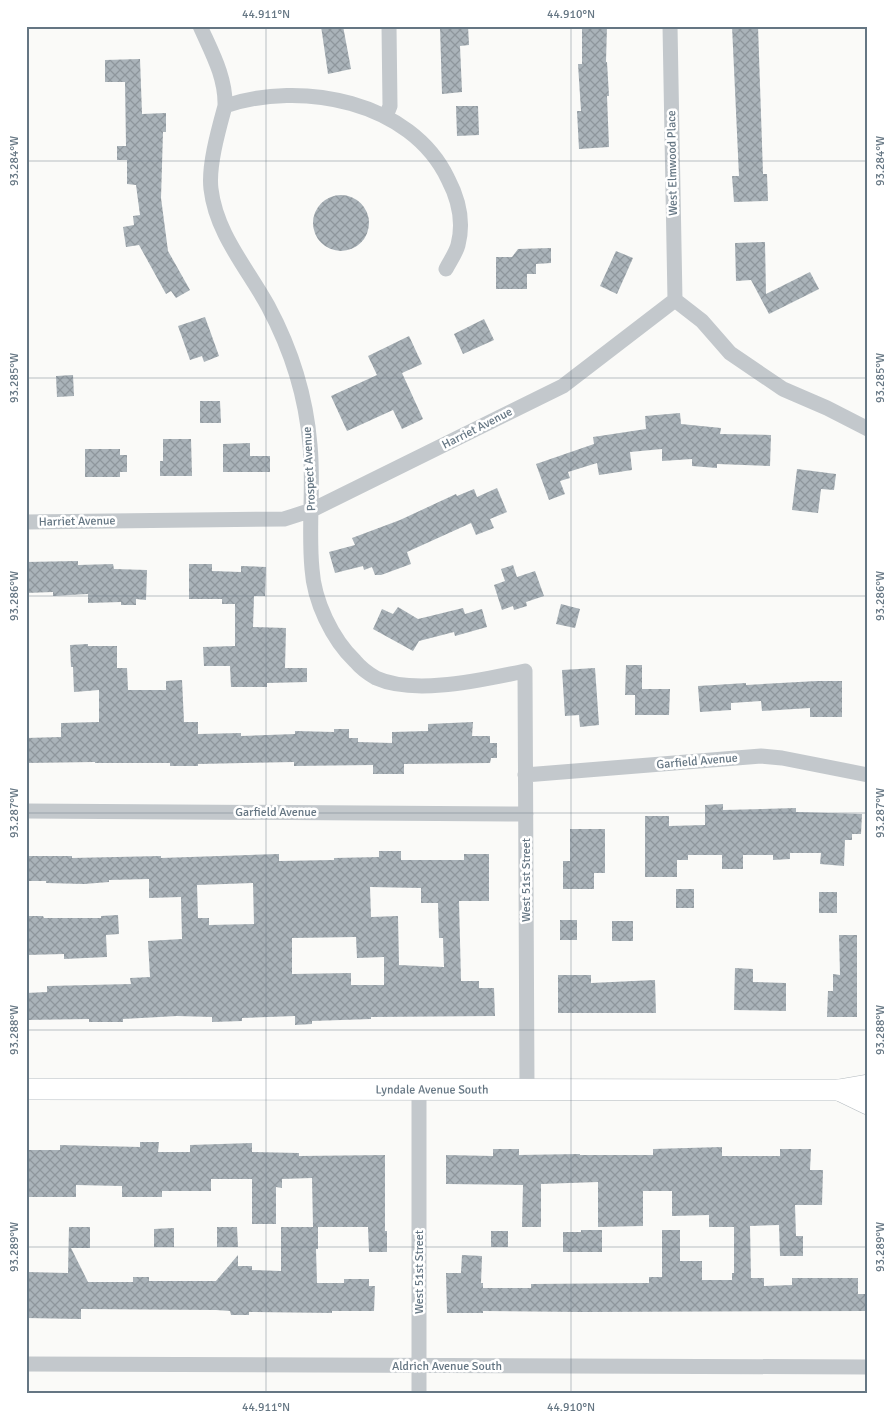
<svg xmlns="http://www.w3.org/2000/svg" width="894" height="1420" viewBox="0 0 894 1420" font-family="Signika,sans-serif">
  <defs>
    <pattern id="building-cross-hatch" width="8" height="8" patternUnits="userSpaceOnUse" patternTransform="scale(1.25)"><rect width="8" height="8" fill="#aab3b9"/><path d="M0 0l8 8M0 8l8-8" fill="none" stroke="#8e969c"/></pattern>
  </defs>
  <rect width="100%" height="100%" fill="#fafaf8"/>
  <!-- building -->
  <path fill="url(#building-cross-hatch)" fill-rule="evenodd" d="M321,26H343L351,69L328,74Z
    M440,26H468L469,45L460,46L462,92L442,94Z
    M582,26H607L606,62H607L609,96H607L609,147L579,149L577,111H581L578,64H582Z
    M732,26H758L763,174H767L768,201L734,202L732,176H739Z
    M140,59L142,114L166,113V132H163L161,198L168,251L190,290L176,298L171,291L166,294L139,245L126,247L123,227L134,225L133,216L140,215L136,185L127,184V160H117V146H126L125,82H105V60Z
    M456,106H478L479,135L457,136Z
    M313 223a28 28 0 1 1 56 0a28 28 0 1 1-56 0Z
    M765,242L766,294L810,272L819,289L769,314L751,280L736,281L735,243Z
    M551,248V263L536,264V274H527V289H496V257H512L518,249Z
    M616,251L633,258L617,294L600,286Z
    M205,317L219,356L204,362L202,356L190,360L178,326Z
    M484,319L494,340L463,354L454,334Z
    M409,336L422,364L402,373L423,419L402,429L393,410L347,431L331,396L377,375L368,356Z
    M73,375L74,396L57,397L56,376Z
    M200,401H220L221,423H200Z
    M680,413L681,424L721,428L720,434L771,435L770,466L717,464V468L692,466V459L662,461V449L630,452L632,470L599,475L597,463L568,472L570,478L560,481L565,494L549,500L536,464L594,444L593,437L646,429L645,416Z
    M163,439H191L192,476H160V461H163Z
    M250,443V456H270V472H223V444Z
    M85,449H120V455H127V472H120V477H85Z
    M797,469L836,474L834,490L821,489L818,513L792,510Z
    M497,488L507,512L490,519L494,528L476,535L471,523L407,552L411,564L381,575H375L372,567L364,570L363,566L335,573L329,552L355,545L352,538L400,520L456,494L457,496L474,489L477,497Z
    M78,561V565L113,564L114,569L147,570L146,600L136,599V605H121V602L88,603V594L53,596V592L26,593V562Z
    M189,564H212V571L241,572V566L266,567L265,596H254L253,627L286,628L285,668H307V682L267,683V687H231L230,666H204L203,647L235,646V604H222V599H189Z
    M513,565L517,577L535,571L544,596L526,602L527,606L514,610L513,606L502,610L494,585L505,581L501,569Z
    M561,604L580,609L575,628L556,624Z
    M398,607L418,619L463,608L465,614L482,609L487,627L455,636L454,632L419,641L413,651L373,629L382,609L393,614Z
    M88,644V646H117V668H127L128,690H166V681L182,680L184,722H198V734L241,733V736L295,734V731L334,732V729H349V738H358V742L392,743V732L428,731V724L473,722L472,736H490V743H497V758H491L490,763L404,764V774H373V765L294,766V762L198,764V766H170V763H95V762L26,763V738L61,737V723L99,722V690L74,692L73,667H71L70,645Z
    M626,665H642V689H670L669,715H635V695H625Z
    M595,668L599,725L580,727L579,715L565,716L562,670Z
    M817,681H842V717H810V708L762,711L761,701L731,703V710L700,712L698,686L746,683V685Z
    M723,804V810L796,808V812L862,814L861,834H852V840H845L844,866L820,864L821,853H790V859L773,860V855H743V869H722V855H688V860H677V877H645V816H669V826L705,825V805Z
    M570,829H605V873H594V889H563V861H570Z
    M379,851H401V860H464V854H489V901H459L461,981H479V988H494L495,1016L371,1017V1019L312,1021V1024L295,1025V1016L242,1018V1021L212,1022V1017L177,1016L123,1019V1022H89V1019L26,1020V993L47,992V986L131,984L130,978L150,977L148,941L182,939L181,897L149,898V879L109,880V882L84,884L46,883V881H26V856H72V858L161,856V858L279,854V861L334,860V858L379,857ZM253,883L254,924L209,925V918H198L197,885ZM370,887L421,888V903H438L439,938H443L444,967L399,965L398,916L371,917ZM356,937L357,958L384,957V985H351V973L292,974V938Z
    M676,889H694V908H676Z
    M819,892H837V913H819Z
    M118,915L119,934L106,935L107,957L64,959V954L27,955L26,916H43L44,918H101V916Z
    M560,920H577V940H560Z
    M612,921H633V941H612Z
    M839,935H857V1017H827L828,991H833V974L840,975Z
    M735,968L753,969V982L786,983V1011L734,1010Z
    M558,975H591V983L655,980L656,1013H558Z
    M140,1142H159L158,1152H190V1145L252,1143V1152L299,1153V1156L385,1155V1231H387V1252H369L368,1227H318V1249H316L317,1283H344V1279H369V1286H375L374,1311H332V1313L249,1312V1315H231L230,1311L216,1310L81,1309V1319L26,1318L27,1272L68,1273L69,1227H90V1248H71L88,1282H133V1277H149V1281H216L238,1255V1266H252V1270L281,1271V1227H313L312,1178L282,1179V1188L276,1187V1224H252V1179H211V1191H162V1197H122V1186L76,1185V1197H26V1150H60V1145L140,1147Z
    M722,1147V1156H780V1149H811L810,1170H823L822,1205H795L796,1236H803V1256H780L779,1225L750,1226L751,1278H764V1286L792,1285V1278H858V1294H868V1311L581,1312L483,1311V1313H447L446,1273H461L462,1255L482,1256L481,1283H483V1288H531V1284L649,1283V1277H662V1230H680V1261H702V1280H732V1273H734V1227H709V1215L672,1216V1191H643V1226L598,1227V1182L541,1184V1227H522L523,1185L446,1184V1155L493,1156V1149H519V1155L580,1154V1155H653V1149Z
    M217,1227H237L238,1247H217Z
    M174,1228V1247H154V1229Z
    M581,1230H602V1252H563V1232H581Z
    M491,1231H508V1247H491Z"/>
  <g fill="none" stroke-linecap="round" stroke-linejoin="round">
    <!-- secondary casing -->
    <g stroke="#b3babf" stroke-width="22">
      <g id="secondary">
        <path id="s1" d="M26,1089L839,1090L868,1085"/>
        <path d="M839,1090L868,1104"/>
      </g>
    </g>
    <!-- street -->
    <path stroke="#c3c8cc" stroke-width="15" d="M200,26C211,51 226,77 225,106C219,128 208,166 211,189C216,233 247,268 268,306C291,349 306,396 310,445C314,486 308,528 312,569C314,601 332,639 355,661C360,667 369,674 376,678C416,696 484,679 525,671L527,1088
      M670,26L675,300
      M225,106C301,80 411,101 448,179C459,200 464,222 458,245C456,253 450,261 446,269
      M386,116L390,106L389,26
      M675,300L702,321L730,353L783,389L827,408L868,429
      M26,522L284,519L312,510L563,386L675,300
      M525,775L761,756L782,758L868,775
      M26,811L526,814
      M26,1364L868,1367
      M419,1394V1089"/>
    <!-- secondary -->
    <use href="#secondary" stroke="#fff" stroke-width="21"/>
  </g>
  <!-- ticks -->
  <path fill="none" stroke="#657683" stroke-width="1" stroke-opacity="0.45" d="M266,26V1394M571,26V1394M26,161H868M26,378H868M26,596H868M26,813H868M26,1030H868M26,1247H868"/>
  <g text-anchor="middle" stroke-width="5" stroke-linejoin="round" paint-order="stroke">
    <!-- street labels -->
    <g font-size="12" fill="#657683" stroke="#fff">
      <text transform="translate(672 163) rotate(-91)" y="4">West Elmwood Place</text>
      <text transform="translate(477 428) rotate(-27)" y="4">Harriet Avenue</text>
      <text transform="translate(309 469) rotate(-93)" y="4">Prospect Avenue</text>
      <text transform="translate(77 521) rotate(-1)" y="4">Harriet Avenue</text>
      <text transform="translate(697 761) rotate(-5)" y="4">Garfield Avenue</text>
      <text x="276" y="816">Garfield Avenue</text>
      <text transform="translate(526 880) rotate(-90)" y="4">West 51st Street</text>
      <text dy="4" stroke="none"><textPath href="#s1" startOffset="406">Lyndale Avenue South</textPath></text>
      <text transform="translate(419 1272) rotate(-90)" y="4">West 51st Street</text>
      <text x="447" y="1370">Aldrich Avenue South</text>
    </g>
  </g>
  <!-- border -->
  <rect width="894" height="1420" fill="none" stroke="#ffffff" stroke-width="55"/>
  <rect x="28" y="28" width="838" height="1364" fill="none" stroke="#657683" stroke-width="2"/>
  <g font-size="12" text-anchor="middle" fill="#657683">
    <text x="266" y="18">44.911°N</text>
    <text x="571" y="18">44.910°N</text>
    <text transform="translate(880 161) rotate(-90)" y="4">93.284°W</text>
    <text transform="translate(14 161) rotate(-90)" y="4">93.284°W</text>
    <text transform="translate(880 378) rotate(-90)" y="4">93.285°W</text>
    <text transform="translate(14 378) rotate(-90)" y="4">93.285°W</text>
    <text transform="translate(880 596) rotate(-90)" y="4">93.286°W</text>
    <text transform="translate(14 596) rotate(-90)" y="4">93.286°W</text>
    <text transform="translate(880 813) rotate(-90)" y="4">93.287°W</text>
    <text transform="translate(14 813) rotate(-90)" y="4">93.287°W</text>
    <text transform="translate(880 1030) rotate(-90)" y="4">93.288°W</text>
    <text transform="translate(14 1030) rotate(-90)" y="4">93.288°W</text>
    <text transform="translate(880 1247) rotate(-90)" y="4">93.289°W</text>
    <text transform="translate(14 1247) rotate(-90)" y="4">93.289°W</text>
    <text x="266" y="1411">44.911°N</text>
    <text x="571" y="1411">44.910°N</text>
  </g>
</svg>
